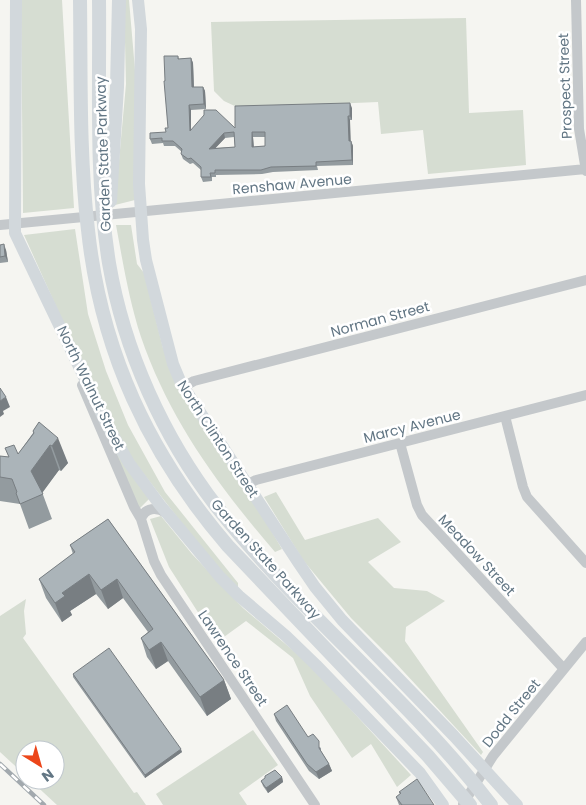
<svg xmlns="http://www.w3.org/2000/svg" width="586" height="805" viewBox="0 0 586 805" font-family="Poppins,sans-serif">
  <rect width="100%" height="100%" fill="#f5f5f1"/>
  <!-- green -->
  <path fill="#d6ddd2" d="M21,0H62L74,208L23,213Z
    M124,0H129L135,70V200L115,205L126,84Z
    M466,18L469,113L523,110L526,165L428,174L423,130L381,134L378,102L239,108L224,101L214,91L211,22Z
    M116,225H131L137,264L144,273L163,348L282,549L275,552C219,487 169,419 141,337C129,300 123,263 116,225Z
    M75,229L88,314L106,371L128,425L165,492L238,583V591L191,535L130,456L100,404L24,235Z
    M108,440L149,499L139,509Z
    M276,492L305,540L378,518L401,542L368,562L394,588L427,591L445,601L406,627L405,641L483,752L481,755L391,658L351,618L303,560L264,497Z
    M161,516L192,554L243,608L309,664L411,775L397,787L371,744L352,758L310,696L293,658L246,621L217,642L169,567L150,519Z
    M26,599L24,611L26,634L23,638L134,793L137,792L146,805H57L30,780H55V750H25V775L0,752V616Z
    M253,730L278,765L239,793L247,805H163L156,794Z"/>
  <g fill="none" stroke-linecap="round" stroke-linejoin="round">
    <!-- minor -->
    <path stroke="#c4c8cb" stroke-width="10" d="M576,0L579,129L586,171
      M0,225L586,169
      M82,385L134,507L141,519L154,561L161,575L315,805
      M183,387L194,381L586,280
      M505,416L523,487L527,497L586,563
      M400,443L417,505L422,515L564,669
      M246,485L256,480L586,395
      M141,519C145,507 157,507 166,513
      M463,804L493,756L586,642"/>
    <!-- major -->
    <path stroke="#d2d8dc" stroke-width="12" d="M16,0L15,233L106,423L129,463L160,505L220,577L239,596L286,636L316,665L420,773L443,805
      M138,0L141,29L139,184L143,240L146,260L173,364L181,383L298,562L315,587L342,620L454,736L517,805"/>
    <!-- highway -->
    <path stroke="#d2d8dc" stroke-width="14" d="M80,0C81,77 79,154 88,230C101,352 149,454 228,546L428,756L470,805
      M99,0C100,87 95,177 109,263C124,351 163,437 217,507C300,613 409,698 491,805
      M110,201L117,87L119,0"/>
    <!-- rail casing -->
    <g stroke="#a2a9ae" stroke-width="4.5">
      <path id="rail" d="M0,764L44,805"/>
    </g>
    <!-- rail -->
    <use href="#rail" stroke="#fff" stroke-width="2.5" stroke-dasharray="8" stroke-linecap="butt"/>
  </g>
  <!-- wall -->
  <path fill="#939b9f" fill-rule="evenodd" d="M178,56L179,59L191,58L193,63L194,87H203L205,91L206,109L191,110V129L235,128L352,108V120H350V141H351L353,146V165L317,166L318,170L273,172L262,174L216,175V177H212V181L203,182L201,177V170L193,163L190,164L183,159L181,154L182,152L175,146H164L163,143L152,144L150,139L166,132L168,128L165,81ZM234,137L235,147L215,148L225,138ZM253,137H265V146L254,147Z
    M0,245L6,250L8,262L0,263Z
    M39,422L68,463L61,471L59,470L42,492L52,519L29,529L20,504L0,501V456L9,457L5,448L18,454L33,433V431Z
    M108,519L224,680L231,699L207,716L168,661L156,669L147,657L141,638L148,632L123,598L108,609L96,594L70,611L72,615L62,622L46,598L39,579L73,554L70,545Z
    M73,674L182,752L145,778L73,677Z
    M274,714L321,748V751L329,764L332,771L319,779L309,771L276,721Z
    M282,777L283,782L268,793L263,786L261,781Z
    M399,792L434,805H399L396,797L400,794Z"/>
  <!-- shaded-wall -->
  <path fill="#787e82" d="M191,58L193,63L194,92L192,87Z
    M203,87L205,91L206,109L204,104Z
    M350,103L352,108V120L350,116Z
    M189,105L191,110V136L190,131Z
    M348,116L350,120L351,146L349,141Z
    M252,132L253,137L254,152L252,147Z
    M224,133L225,138L211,153L209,149Z
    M351,141L353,146V165L352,160Z
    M4,244L6,250L8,262L5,256Z
    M6,397L10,407L3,411L4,414L0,417V401Z
    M58,438L68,463L61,471L52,446Z
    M50,445L59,470L40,496L31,471Z
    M89,574L96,594L70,611L72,615L62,622L55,603L62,593Z
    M117,579L123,598L108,609L101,590Z
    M161,642L168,661L156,669L149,650Z
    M224,680L231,699L207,716L200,697Z
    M181,749L182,752L145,778V775Z
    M329,764L332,771L319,779L316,772Z
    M282,777L283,782L268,793L266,788Z"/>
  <!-- building -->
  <path fill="#abb4b9" stroke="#787e82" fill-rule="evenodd" d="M164,56H178V59L191,58L192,87H203L204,104L189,105L190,131L204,115V110H216L235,128V106L350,103V116H348L349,141H351L352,160L316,162V166L271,167L261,170H215V173H210L211,177H201V167L191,158L188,159L181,154L182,149L173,141H162V138L150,139V133L166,132L165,128H168L164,81H165ZM234,132L235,147L209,149L224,133ZM252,132H265V146L252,147Z
    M4,244L5,256L0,257V245Z
    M0,388L6,397L0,401Z
    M39,422L58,438L52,446L50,445L31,471L43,494L20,504L16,493L17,492L12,479L0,477V456L9,457L5,448L14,445L18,454L34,433L33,431Z
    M108,519L224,680L200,697L161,642L149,650L141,638L153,629L117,579L101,590L89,574L62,593L65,596L55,603L39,579L75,552L70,545Z
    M109,648L181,749L145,775L73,674Z
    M287,705L308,737L313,734L319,741V748L329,764L316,772L307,764L274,714Z
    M275,770L282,777L266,788L261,781L265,778V776Z
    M417,779L434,805H402L396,797L401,793L399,792Z"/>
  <g text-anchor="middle" stroke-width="5" stroke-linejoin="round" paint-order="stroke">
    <!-- street labels -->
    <g font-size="14" fill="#627684" stroke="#fff">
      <text transform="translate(565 86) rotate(-92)" y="5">Prospect Street</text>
      <text transform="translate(103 154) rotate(-92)" y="5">Garden State Parkway</text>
      <text transform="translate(292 184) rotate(-5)" y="5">Renshaw Avenue</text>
      <text transform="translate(380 319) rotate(-15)" y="5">Norman Street</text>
      <text transform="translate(91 388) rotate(64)" y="5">North Walnut Street</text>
      <text transform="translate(412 426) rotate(-14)" y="5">Marcy Avenue</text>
      <text transform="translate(218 439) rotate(57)" y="5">North Clinton Street</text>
      <text transform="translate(477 555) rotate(47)" y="5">Meadow Street</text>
      <text transform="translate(266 559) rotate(48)" y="5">Garden State Parkway</text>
      <text transform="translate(233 658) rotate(56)" y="5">Lawrence Street</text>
      <text transform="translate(511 713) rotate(-51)" y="5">Dodd Street</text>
    </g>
  </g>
  <!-- north arrow -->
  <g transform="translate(40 765) rotate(143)"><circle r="24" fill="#ffffff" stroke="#c0c8ce"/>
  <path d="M0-4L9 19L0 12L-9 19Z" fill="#ec461a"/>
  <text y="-8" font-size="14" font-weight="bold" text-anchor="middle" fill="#627684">N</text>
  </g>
</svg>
